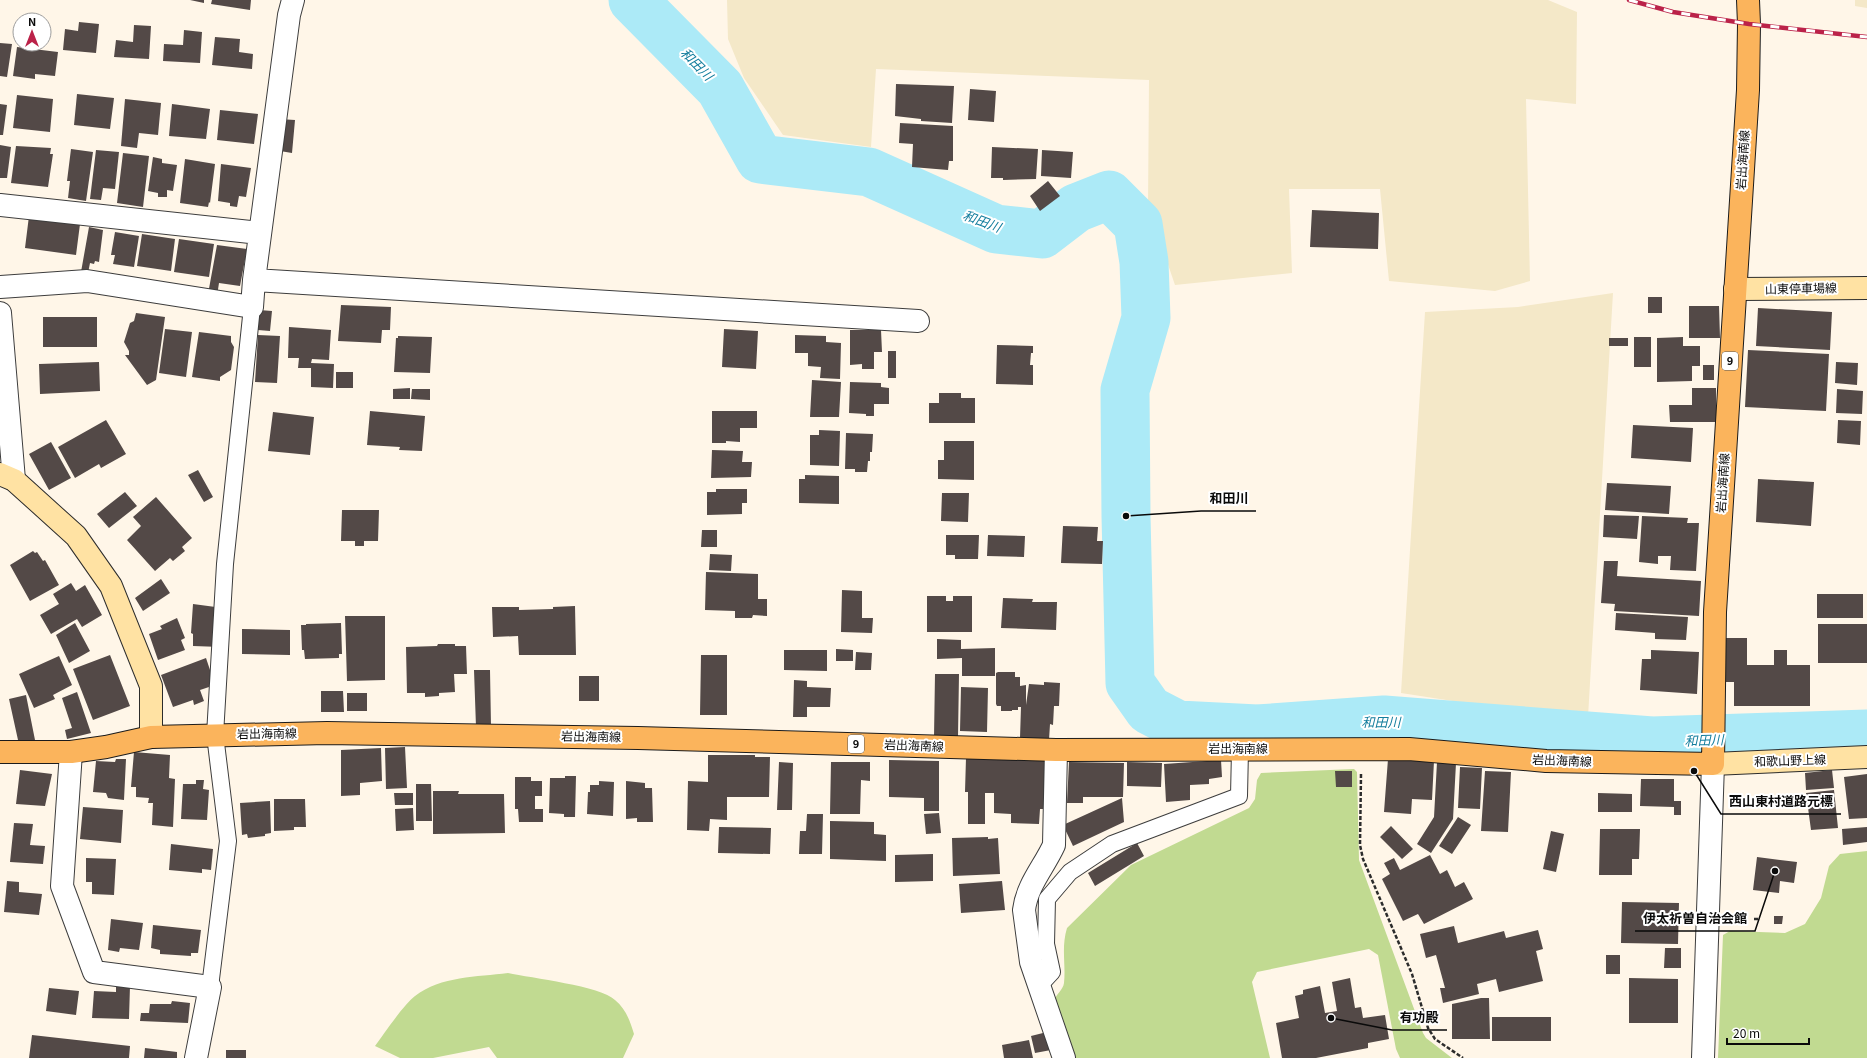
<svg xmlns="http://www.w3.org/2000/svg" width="1867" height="1058" viewBox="0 0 1867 1058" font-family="Georgia,'Noto Sans JP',serif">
  <rect width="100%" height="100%" fill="#fff6e8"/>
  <!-- farmland -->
  <path fill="#f4e8c8" d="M727,0H1548L1577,12L1576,104L1526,99L1530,281L1495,291L1389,281L1380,189H1289L1292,273L1175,285L1148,206L1149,80L876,69L871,147L783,135L744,78L728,39Z
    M1855,0H1867V8L1855,6Z
    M1613,293L1588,717L1511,710L1401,693L1425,312L1518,307Z"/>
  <!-- forest -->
  <path fill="#c1da91" d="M1354,769L1357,772L1359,860L1423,1033L1426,1038L1452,1058H1400L1396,1049L1378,955L1369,949L1257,972L1252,982L1270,1058H1075L1055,999C1057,993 1063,990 1064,983C1066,964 1061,948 1067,928L1131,865L1249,808L1255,799L1257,780L1261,773Z
    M1867,851V1058H1718L1723,935L1730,931L1785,933L1805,924L1821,898L1829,866L1840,854Z
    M508,973C531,978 601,986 615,1000C626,1009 630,1021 634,1034L623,1058H497L489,1047L433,1058H400L375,1046C384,1034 404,1004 415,996C441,976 477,977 508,973Z"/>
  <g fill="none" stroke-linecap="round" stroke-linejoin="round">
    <!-- river -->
    <path stroke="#aceaf7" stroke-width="49" d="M633,0L720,88L760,159L869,172L996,229L1042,234L1076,208L1109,195L1138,224L1144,262L1146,318L1125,390L1126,516L1130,683L1149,710L1178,725L1257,729L1384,720L1652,741L1867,734"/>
  </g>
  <!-- building -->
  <path fill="#534947" d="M190,0H204V3Z
    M212,0H251L250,10L211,4Z
    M79,22L99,24L96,53L63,50L65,29L78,31Z
    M134,25L151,26L149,59L114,57L116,40L133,42Z
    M184,30L202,32L200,63L163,61L164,44L183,45Z
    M215,37L240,39L239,52L253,54L252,69L212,65Z
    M0,43L12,44L7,77L0,76Z
    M17,47L58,52L55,76L35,74V79L13,76Z
    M896,84L954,86L952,123L921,121V119L895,116Z
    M970,89L996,91L994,122L968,120Z
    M77,94L114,98L110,129L74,125Z
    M17,95L53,99L50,132L13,128Z
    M125,99L161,103L158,135L139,133L137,148L121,146Z
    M0,104L7,105L3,135H0Z
    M172,104L210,109L206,139L169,136Z
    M220,110L258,114L254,144L217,140Z
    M279,119L295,120L292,153L274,150Z
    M900,123L953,126V161H949L948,170L912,167L913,144L899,143Z
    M0,145L11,147L7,178H0Z
    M16,146L51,148L50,154H53L48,187L11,183Z
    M992,147L1038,149L1036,179L1003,180V178H991Z
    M71,149L93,152L86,201L68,198L70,181H67Z
    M96,150L119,152L115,189L103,188L101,200L90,199Z
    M1042,150L1073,152L1071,178L1041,176Z
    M123,153L149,156L143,207L117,203Z
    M153,157L162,159V163L177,165L173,191L167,190V197H158V193L148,191Z
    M185,159L215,164L210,203L209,202L208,207L180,203Z
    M221,164L251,168L246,197L239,196L237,207L230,206V203L218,201Z
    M1048,181L1060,196L1040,211L1030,196Z
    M1312,210L1379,213L1378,249L1310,247Z
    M29,216L80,224L76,255L25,248Z
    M89,227L103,230L99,262L95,261L94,264L90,263L88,273L81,272Z
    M115,232L139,236L134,267L113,264L115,255H111Z
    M142,234L175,239L171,271L137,266Z
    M179,239L214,244L209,277L174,272Z
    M217,245L247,249L240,286L219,283L217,296L208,294Z
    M1648,297H1662V313H1648Z
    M341,305L391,307L390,330H382L381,343L338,341Z
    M1689,306H1719L1720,338H1689Z
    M1758,308L1832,312L1830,350L1756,346Z
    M259,310L272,311L270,331L258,330Z
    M136,313L165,317L156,380L147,385L125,355H129V351L124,342L130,323L134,321Z
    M43,317H97V347H43Z
    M289,327L331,330L329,360L312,359L311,363L334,364L333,388L311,387V368H298L299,358H288Z
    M165,329L192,332L186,377L159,373Z
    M724,329L758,331L756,369L722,367Z
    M850,330H881L882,352H874V369H862V364L850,365Z
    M199,332L231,336V342L234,347L231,370L220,377V381L192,377Z
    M258,335L280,336L277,383L255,382Z
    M795,335L826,336V342L841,343L840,379L820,378L821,367L808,366V353H795Z
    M398,336L432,337L430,373L394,372L396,338H398Z
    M1634,337H1651V367H1634Z
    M1683,337V346H1700V366H1692V381L1657,382V338Z
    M1609,338H1628V346H1609Z
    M997,345L1033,346V353H1031L1030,365H1033V385L996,384Z
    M1748,350L1829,354L1826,411L1745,407Z
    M888,351H896V378H888Z
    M99,362L100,391L40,394L39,364Z
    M1836,362L1858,363L1857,385L1835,383Z
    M1703,365H1714V380H1703Z
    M336,372H353V388H336Z
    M812,380L841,382L839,417H810Z
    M850,382L881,383V387L889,388V404H874V416H866V414L849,413Z
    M410,388V399H393V389Z
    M1692,388H1716V422H1670L1669,405H1692Z
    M412,389H430V400L411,399Z
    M1837,389L1863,391L1862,414L1836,413Z
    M939,393H961V398H975V423H929V403H939Z
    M370,411L425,416L422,451L399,450L400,447L367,445Z
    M712,411H757V428H740V442L726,441V443H712Z
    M273,412L314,417L310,455L268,451Z
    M106,420L126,454L101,468L99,464L75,478L58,447Z
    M1838,420L1861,421L1860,445L1837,443Z
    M1633,425L1693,428L1691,462L1631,458Z
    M819,430L840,431L839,466L810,465V435H819Z
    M846,433L873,434L872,452H870V461H868L867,472H855V469H845Z
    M944,441H974V480L938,479V460H944Z
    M51,442L71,478L49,490L29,454Z
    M712,450L743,451L742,462H752L751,477L711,478Z
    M198,470L213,497L204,502L188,475Z
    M805,475L839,476V504L799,503V479H805Z
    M1758,479L1814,482L1811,526L1756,522Z
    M1607,483L1671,486L1669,514L1605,510Z
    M716,489H747V503H742V514L707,515V492H716Z
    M125,492L137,506L109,528L97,514Z
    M942,493H969L968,522L941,521Z
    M156,497L192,538L182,547L185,551L173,561L170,558L155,571L127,540L141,526L133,517Z
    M342,510H379L378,541H364V546H355V541H341Z
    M1604,515L1639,516L1637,539L1603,537Z
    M1642,516L1688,518L1687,523H1699L1696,571L1670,570L1671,556H1658V564L1639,562Z
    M1063,526L1098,527L1097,541H1103L1102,564L1061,563Z
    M702,530H717V547H701Z
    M946,535H979L978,559H955V555H946Z
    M988,535L1025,536L1024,557L987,556Z
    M33,551L35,553L37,552L43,561L45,560L59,585L30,601L10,565Z
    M710,554L732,555L731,571L709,570Z
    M1604,561H1618L1617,576L1701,581L1699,616L1614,611L1615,604L1601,603Z
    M706,572L758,574V599H767V616L753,615L752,618H735V611L705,610Z
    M161,579L170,593L143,611L135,598Z
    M71,583L76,591L85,585L102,615L82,627L77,619L51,634L40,615L59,604L53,594Z
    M842,590L862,591V618H873L872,633L841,632Z
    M1817,594H1863V618H1817Z
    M927,596H946V601H953V596H972V632H927Z
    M1003,598L1033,599L1032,602H1057L1056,630L1001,628Z
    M193,604L223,608L221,647L193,646V634L191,633Z
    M575,606L576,655H519L518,636L493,637L492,607H519V610L553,609V607Z
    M1616,613L1688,617L1686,640L1655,639V633L1615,630Z
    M345,616H385V680L347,681Z
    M177,618L185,638L181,640L185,650L158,660L149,634L162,629L160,626Z
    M75,623L90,651L69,663L56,635Z
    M341,623L342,654H339V658L305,659L304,650H302L301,625H306V624Z
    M1818,624H1867V663H1818Z
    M242,629L290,630V655L242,654Z
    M1722,638H1747V665H1774V650H1787V665H1810V706H1734V682H1722Z
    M937,639L961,640V649L995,648V676H962V658L937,659Z
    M438,644H455V646H466L467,674H454L455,692L439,693V696L425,697V693H407L406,647L437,646Z
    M836,649L853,650V661H836Z
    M784,650H827V671L784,670Z
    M1651,650L1699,652L1697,694L1640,690L1642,659H1651Z
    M856,652L872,653L871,670H855Z
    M110,655L130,706L93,720L73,669Z
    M701,655H727V715H700Z
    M59,656L72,685L53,695L55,699L34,708L19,674Z
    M206,658L215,685L200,690L204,701L194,705L193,700L173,707L161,675Z
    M474,670H490L491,726L476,727Z
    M998,672H1015V677H1020V686L1026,685V705L1029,684L1044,685V682L1060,683L1059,706H1054L1053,725L1050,724L1049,740L1020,738L1021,707H1018V710H1012V711H1001V706H997L996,704V673Z
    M935,674H959L958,737H934Z
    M579,676H599V701H579Z
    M794,680L807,681V687L831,688L830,707H807V717H793Z
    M961,687L988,688L987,732L960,731Z
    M321,691H343L344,712H321Z
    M77,692L91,733L67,739L65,730L72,728L62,698Z
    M347,693H367V711H347Z
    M26,695L35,740H18L9,699Z
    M405,747L407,788L386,789L385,748Z
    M381,748L382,781L360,783V795L341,796V750Z
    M134,752L170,755L169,778L175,779L173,827L152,825L153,803H148L149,798L136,797V787H131Z
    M708,755H755V757H770L769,797H727V820L710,819L709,831L687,830L688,781L708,782Z
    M966,758L1054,760L1053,809H1040L1039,824L1011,823V814L994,813V793H985V824H968V792H965Z
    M116,759H126L124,800L108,798L106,793L93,792L96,761L115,762Z
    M1388,759L1434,761L1432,800L1412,799L1411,814L1384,812Z
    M889,760L939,761V811H924V798L889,797Z
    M1221,760L1222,777L1209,779V784L1190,785V800L1166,802L1164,764Z
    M779,762L793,763L792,810H777Z
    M831,762H870V781L861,780L860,814H830Z
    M1069,762L1124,763L1123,797H1083V803H1067Z
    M1127,762L1162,763L1161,787L1127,786Z
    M1437,762L1456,763L1453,819L1431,853L1417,844L1434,817Z
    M1460,767L1482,768L1480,809L1458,808Z
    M20,770L52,774L45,806L16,804Z
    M1832,770L1834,788L1806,790L1805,773Z
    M1335,771H1352V787H1336Z
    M1485,771L1511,772L1508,832L1481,831Z
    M1867,774V818L1849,819L1844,777Z
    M565,776H576L575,817H564V814L549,813L550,778H565Z
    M515,777H531V781H542V796H535V809H543V822H519L518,809H515Z
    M1641,779H1674V801H1681V815H1674V807L1640,806Z
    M196,780H204L203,789L209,790L207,820L181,819L183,784H196Z
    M599,781L614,782L613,816L587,814L588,792H590V785H599Z
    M626,781L645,783V788H652L653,822H637V818L626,819Z
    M416,784H431L432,821H416Z
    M1834,790L1838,828L1811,830L1806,793Z
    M433,791H459L458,794H504L505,833L433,834Z
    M394,793H413V805H395Z
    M1598,793L1632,794V812H1598Z
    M1122,798L1124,822L1073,846L1063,825Z
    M274,799H305L306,827H294V830L274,831Z
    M270,801L271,833L265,834V836L248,838L247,834L242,835L240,803Z
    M83,807L123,810L121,843L80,839Z
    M413,808L414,830L396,831L395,809Z
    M939,813L941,833L926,834L924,814Z
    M807,814H823L822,854H799L800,831H806Z
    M1458,817L1471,825L1452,854L1439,846Z
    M830,821L874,822V834L886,835V861L830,859Z
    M14,823L33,824L30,845L45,846L43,864L10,862Z
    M1391,826L1413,849L1402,859L1380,837Z
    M719,827L771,828L770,854L718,853Z
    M1867,827V842L1843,845L1842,829Z
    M1600,829H1640L1639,859H1632V875H1599Z
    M1551,831L1564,834L1556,872L1543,869Z
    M988,837V839L998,838L1000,874L953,876L952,838Z
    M1137,843L1144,856L1095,886L1088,873Z
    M171,844L213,849L211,870L202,869V873L169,870Z
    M933,854V881L895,882V855Z
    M1430,855L1440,874L1447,870L1455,887L1464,882L1473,899L1424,924L1418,914L1403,921L1382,879L1390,874L1384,863L1394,858L1400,870Z
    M1757,857L1797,862L1794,883L1780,881L1779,893L1753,890Z
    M86,858L116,859L114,895L92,894V882H86Z
    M7,881L19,882V892L42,894L39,915L4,912Z
    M1002,881L1005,910L961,913L959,884Z
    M1622,902L1679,903L1678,944L1621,943Z
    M1774,916H1783L1782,924H1774Z
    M111,919L143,923L139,950L120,948L119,952L108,950Z
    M153,925L201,930L198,953H191V956L160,954V950L151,948Z
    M1454,926L1458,943L1504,931L1506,938L1538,930L1543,949L1536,951L1543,981L1499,992L1496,979L1477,984L1479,994L1443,1003L1440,988H1445L1436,955L1426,958L1420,934Z
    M1665,948H1681V968H1664Z
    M1606,955H1620V974H1606Z
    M1350,978L1355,1008L1361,1007L1363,1018L1385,1015L1389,1039L1368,1043V1048L1316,1058H1282L1276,1023L1299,1018L1295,996L1303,994V990L1320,986L1325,1013L1337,1011L1332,982Z
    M1629,978L1678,979V1023H1629Z
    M116,986H130L129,1019L92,1018L94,991L116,992Z
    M49,988L79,991L76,1015L46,1011Z
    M1481,998H1489L1490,1039H1452V1004Z
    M172,1001L190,1003L188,1023L140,1021L141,1013H149L150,1004H171Z
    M1492,1017H1551V1041H1492Z
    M1047,1032L1051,1050L1035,1053L1031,1036Z
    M32,1035L130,1046L129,1058H29Z
    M1029,1040L1033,1058H1004L1002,1045Z
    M145,1048L177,1052V1058H144Z
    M226,1050H246V1058H226Z"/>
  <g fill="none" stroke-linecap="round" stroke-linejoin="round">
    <!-- lane casing -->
    <g stroke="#3d3d3d" stroke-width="18">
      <path id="lane" d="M1039,986L1052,972L1046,944L1047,899L1070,872L1112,844L1239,796L1240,750
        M210,987L228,841L215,735L225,564L252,307"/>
    </g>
    <!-- street casing -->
    <g stroke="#3d3d3d" stroke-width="24">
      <path id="street" d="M0,205L260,233
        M254,280L918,321
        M0,287L87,281L252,307L254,280L289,15L293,0
        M0,313L14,480
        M1056,750L1054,845C1044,867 1027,885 1024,910L1031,962L1064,1058
        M71,752L62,886L94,972L210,987L196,1058
        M1703,1058L1713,764"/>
    </g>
    <!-- secondary casing -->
    <g stroke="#2c2c2c" stroke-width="24">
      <path id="secondary" d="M1735,289L1867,288
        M0,474L14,480L76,536L111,586L151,686V737
        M1713,764L1867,757"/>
    </g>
    <!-- primary casing -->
    <g stroke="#1b1b1b" stroke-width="24">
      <path id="primary" d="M0,752H71L106,747L151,737L327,733L638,738L1056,750L1409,749L1546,761L1713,764L1715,612L1748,90L1749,24L1748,0"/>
    </g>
    <!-- path -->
    <path stroke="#2c2c2c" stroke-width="2.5" stroke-dasharray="4 2" stroke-linecap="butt" d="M1361,774L1360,845L1363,859L1412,974L1428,1028L1435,1039L1463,1058
      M1754,919H1758"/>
    <!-- lane -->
    <use href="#lane" stroke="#fff" stroke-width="16"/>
    <!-- street -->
    <use href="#street" stroke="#fff" stroke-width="22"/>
    <!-- secondary -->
    <use href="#secondary" stroke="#ffe2a3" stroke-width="22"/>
    <!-- primary -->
    <use href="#primary" stroke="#fbb45c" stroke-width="22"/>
    <!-- rail casing -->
    <g stroke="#bb2249" stroke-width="4.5">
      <path id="rail" d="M1629,0L1673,12L1749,24L1867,37"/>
    </g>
    <!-- rail -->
    <use href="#rail" stroke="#fff" stroke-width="3" stroke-dasharray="9" stroke-linecap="butt"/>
  </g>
  <g text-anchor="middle" stroke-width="4" stroke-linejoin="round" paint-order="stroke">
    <!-- shield labels -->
    <g fill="#fff" stroke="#545454" stroke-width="1">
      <rect x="1722" y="352" width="16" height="18" rx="3"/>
      <rect x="848" y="735" width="16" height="18" rx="3"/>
    </g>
    <g font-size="11" font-weight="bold" fill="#0a0a0a">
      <text x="1730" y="365">9</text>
      <text x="856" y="748">9</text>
    </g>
    <!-- street labels -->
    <g font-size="12" fill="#0a0a0a" stroke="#fff">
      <text transform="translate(1743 160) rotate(-86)" y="4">岩出海南線</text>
      <text transform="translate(1801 289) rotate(-1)" y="4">山東停車場線</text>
      <text transform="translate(1723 483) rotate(-86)" y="4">岩出海南線</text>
      <text transform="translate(267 734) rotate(-1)" y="4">岩出海南線</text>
      <text transform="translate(591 737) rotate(1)" y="4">岩出海南線</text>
      <text transform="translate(914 746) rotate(2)" y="4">岩出海南線</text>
      <text x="1238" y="753">岩出海南線</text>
      <text transform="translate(1562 761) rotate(2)" y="4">岩出海南線</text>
      <text transform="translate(1790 761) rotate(-2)" y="4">和歌山野上線</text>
    </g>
    <!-- water labels -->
    <g font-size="13" font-style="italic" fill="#137d9d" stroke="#fff">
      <text transform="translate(697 64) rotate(45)" y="5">和田川</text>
      <text transform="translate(982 221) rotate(20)" y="5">和田川</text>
      <text x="1381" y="727">和田川</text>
      <text transform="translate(1704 740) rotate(-2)" y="5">和田川</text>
    </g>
  </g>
  <!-- callouts -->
  <path fill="none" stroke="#0a0a0a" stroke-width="1.5" d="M1126 516L1201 511H1256M1694 771L1721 814H1841M1775 871L1755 931H1635M1331 1018L1392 1030H1447"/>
  <g fill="#0a0a0a" stroke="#fff" stroke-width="1.5">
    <circle cx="1126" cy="516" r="4"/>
    <circle cx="1694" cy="771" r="4"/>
    <circle cx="1775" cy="871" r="4"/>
    <circle cx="1331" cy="1018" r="4"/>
  </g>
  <g font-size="13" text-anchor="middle" font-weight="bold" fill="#0a0a0a" stroke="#fff" stroke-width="4" stroke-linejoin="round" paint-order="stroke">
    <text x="1229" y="503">和田川</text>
    <text x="1781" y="806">西山東村道路元標</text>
    <text x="1695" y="923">伊太祈曽自治会館</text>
    <text x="1419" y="1022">有功殿</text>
  </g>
  <!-- north arrow -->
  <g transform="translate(32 32)"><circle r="19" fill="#ffffff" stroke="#9d9d9d"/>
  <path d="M0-3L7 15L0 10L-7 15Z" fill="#bb2249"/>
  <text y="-6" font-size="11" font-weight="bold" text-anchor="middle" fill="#0a0a0a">N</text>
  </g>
  <!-- scale -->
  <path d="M1727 1038v6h82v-6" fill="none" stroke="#0a0a0a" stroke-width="2"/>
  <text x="1733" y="1038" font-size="12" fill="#0a0a0a" stroke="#ffffff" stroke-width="3" paint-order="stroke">20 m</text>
</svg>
